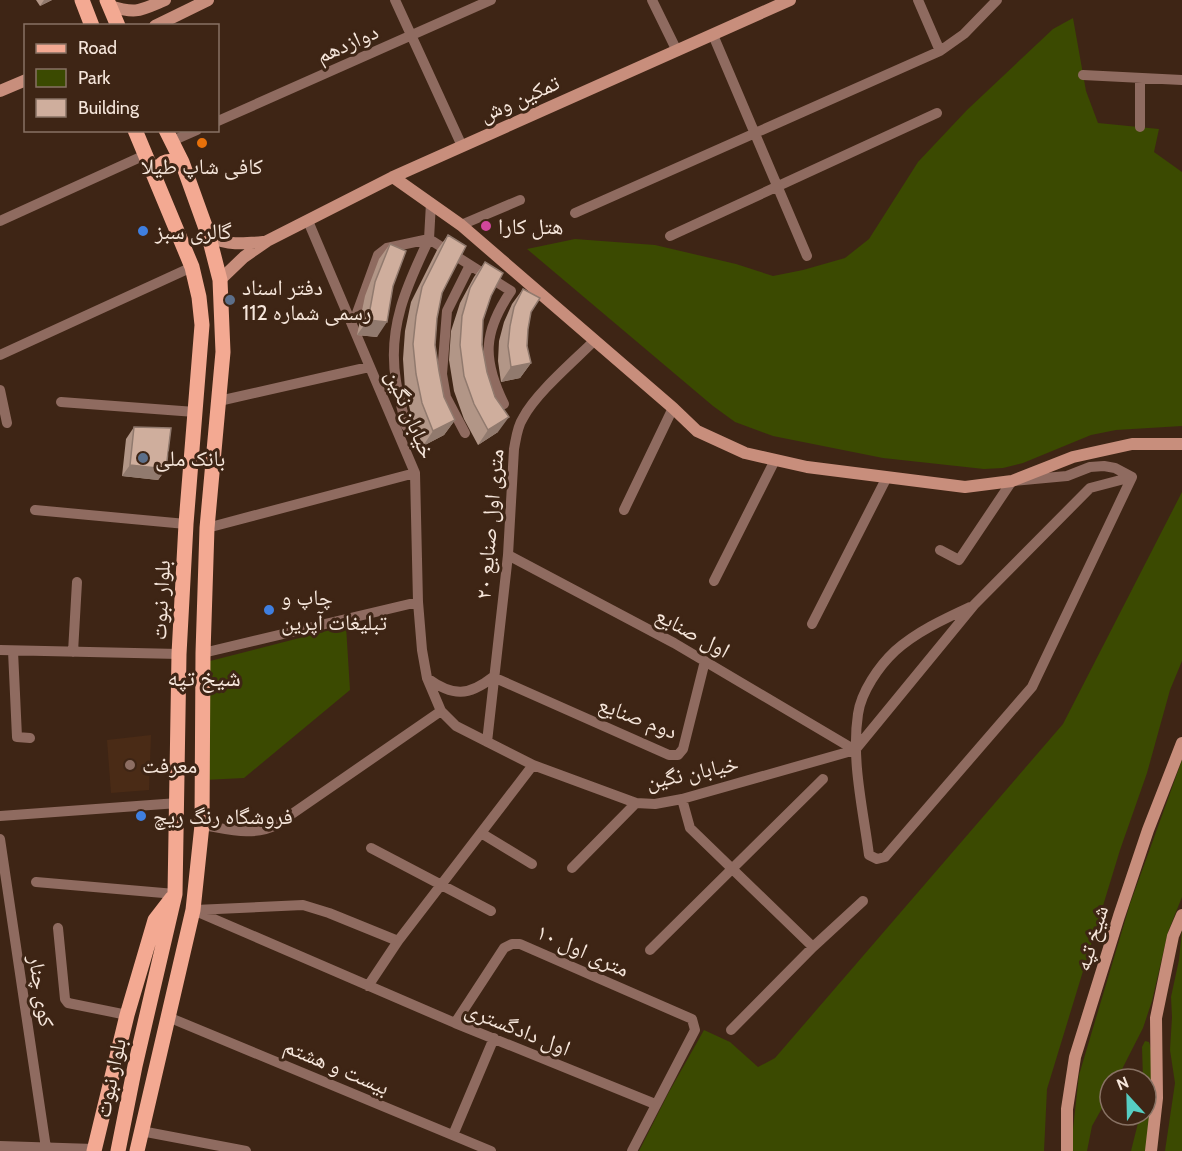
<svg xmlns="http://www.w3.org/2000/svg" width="1182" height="1151" viewBox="0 0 1182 1151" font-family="Cabin,'Noto Naskh Arabic',sans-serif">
  <rect width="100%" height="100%" fill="#3e2515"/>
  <!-- built -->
  <path fill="#4a2b16" d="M151,735L149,790L111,793L107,740Z"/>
  <!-- green -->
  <path fill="#3b4a01" d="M1073,18L1086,91L1098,123L1159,129L1154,152L1182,172V426L1116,430L1091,435L1023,463L1003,468L984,469L883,458L773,436L735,422L713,406L527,249L575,239L655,245L736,264L773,276L803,270L845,258L869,239L918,162L967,110L1053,29Z
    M1182,492V661L1170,690L1147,773L1120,850L1047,1089L1044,1151H639L669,1092L704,1030L730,1042L758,1067L775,1058L1063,724Z
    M346,626L350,690L244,778L204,780L206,662Z
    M1182,760V897L1168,932L1152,1001L1143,1028L1117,1079H1110V1094L1092,1126L1087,1151H1073V1129L1079,1075L1130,904Z
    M1182,929V1151H1165L1175,1083L1170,1050L1172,1017L1171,997L1179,960Z
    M1145,1041L1149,1042L1151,1048L1154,1101L1146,1151H1131L1140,1115H1146V1079H1143L1142,1047Z"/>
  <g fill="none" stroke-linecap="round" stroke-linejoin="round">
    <!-- street -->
    <path stroke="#8f6b60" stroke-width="10" d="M395,0L462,146
      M652,0L677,51
      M918,0L940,51
      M713,35L807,256
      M1083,75L1182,80
      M218,121L491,0
      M1140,127V78
      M172,141L197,130
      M575,213L940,51L964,34L997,0
      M0,221L145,155
      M308,221L415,473L418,602L422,650L427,678L441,711L456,726L533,765L636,803L655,804L682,799L855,750L974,605L1090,488L1132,477L1115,468L1104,466L1090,467L1067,476L1012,481L959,560L940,550
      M461,225L520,200
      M670,236L937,113
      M357,313L378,255L387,248L429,239L431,203
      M0,355L192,267
      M0,390L7,423
      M219,401L369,367
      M61,402L195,412
      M406,426C403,411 398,396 396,381C387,328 407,285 429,239L511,291C483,332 482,359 504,404
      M465,433L446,397L442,374L447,311L470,265
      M35,510L186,524
      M624,510L673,408
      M207,528L415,473
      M508,555L674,643L855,750
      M714,581L775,460
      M970,607C944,619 916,632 895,651C879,666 861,692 858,714C851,760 863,809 869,855L877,859L885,857L1032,687L1132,477
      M812,624L887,477
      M0,650L179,654
      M13,651L17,737L30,738
      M73,652L77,582
      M203,653L418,602
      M427,678C453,697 469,696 493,677L669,755H678L683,749L705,661
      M487,742L508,555L514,449C516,439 517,427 523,418C536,393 574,361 595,340
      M682,799L690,828L813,947
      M0,816L178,803
      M202,825C228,829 252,837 276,825L441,711
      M481,833L532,864
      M0,839L46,1148
      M371,848L491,911
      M572,868L636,803
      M36,882L175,894
      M193,910L455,1023L655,1104
      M195,910L303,905L329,913L398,941
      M58,928L65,999L68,1003L127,1015
      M650,950L823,779
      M368,986L398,941L533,765
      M168,1017L491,1151
      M455,1023L504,948L512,944H520L692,1019L695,1030L632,1151
      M731,1030L813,947L863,901
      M141,1131L246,1151
      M453,1135L494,1038
      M0,1146L94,1149"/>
    <!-- secondary -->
    <path stroke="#c88e7c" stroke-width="12" d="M109,6C137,14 139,11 165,0
      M155,26L208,0
      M0,91L26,80
      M393,177L461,225L673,408L697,431L745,453L807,467L965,487L1012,481L1073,457L1132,444H1182
      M209,237C228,245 242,244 263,242
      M220,280L244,257L267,241L393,177L790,0
      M1067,1151V1109L1075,1057L1119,916L1148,830L1182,743
      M1151,1151L1157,1098L1156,1018L1173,936L1182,915"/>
    <!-- primary -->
    <path stroke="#f3a992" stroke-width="15" d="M82,0L92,26
      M107,0L118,26
      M156,178C160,161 164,160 182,162
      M94,1151L127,1015L155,920L172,898
      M118,1151L135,1066L175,894L179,654L186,524L202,325L199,297L192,267L135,130
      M137,1151L193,910L202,825L203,653L207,528L223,352L220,280L209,237L182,162L166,130"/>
  </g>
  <!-- wall -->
  <path fill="#b29687" d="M36,0H52L40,6Z
    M448,235L442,293L437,318L435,345L439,371L444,397L455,420L444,435L423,446L412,418L405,389L403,359L405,331L411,302L437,250Z
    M390,244L393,286L377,337L357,335L365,296L379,259Z
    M485,262L491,296L483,320L482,345L498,432L478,445L464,419L454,391L449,360L451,331L460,303L474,277Z
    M523,289L531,312L528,329L527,346L531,363L520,378L501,382L498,361L499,341L504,322L512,304Z
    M134,427L166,469L158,480L122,476L126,439Z"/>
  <!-- shaded-wall -->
  <path fill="#917a6e" d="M44,0H52L40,6Z
    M368,320L387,322L377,337L357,335Z
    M531,363L520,378L501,382L511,367Z
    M509,417L498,432L478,445L488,430Z
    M455,420L444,435L423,446L433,431Z
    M130,465L166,469L158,480L122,476Z"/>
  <!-- building -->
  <path fill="#cfae9d" stroke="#917a6e" stroke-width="1.5" d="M448,235L466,246L442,293L437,318L435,345L439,371L444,397L455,420L433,431L422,403L416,374L413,344L416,316L422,287Z
    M390,244L406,251L393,286L387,322L368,320L375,282Z
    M485,262L503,273L491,296L483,320L482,345L487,372L495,397L509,417L488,430L474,404L464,376L460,345L462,316L470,288Z
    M523,289L540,298L531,312L528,329L527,346L531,363L511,367L508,346L510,326L514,307Z
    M134,427L171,428L166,469L130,465Z"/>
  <!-- markers -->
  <circle fill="#e8710a" stroke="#3e2515" stroke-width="2" cx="202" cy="143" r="6"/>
  <circle fill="#d1479c" stroke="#3e2515" stroke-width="2" cx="486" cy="226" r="6"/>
  <g fill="#3f7fe0" stroke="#3e2515" stroke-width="2">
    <circle cx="143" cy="231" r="6"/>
    <circle cx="269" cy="610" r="6"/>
    <circle cx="141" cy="816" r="6"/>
  </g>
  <g fill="#5c6f8a" stroke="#3e2515" stroke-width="2">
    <circle cx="230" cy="300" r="6"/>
    <circle cx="143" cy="458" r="6"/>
  </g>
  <circle fill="#8d6e63" stroke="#3e2515" stroke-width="2" cx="130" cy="765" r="6"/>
  <g text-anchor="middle" stroke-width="6" stroke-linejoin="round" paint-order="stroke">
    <!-- street labels -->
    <g font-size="22" fill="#f6e6db" stroke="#3e2515">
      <text transform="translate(347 43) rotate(-24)" y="8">دوازدهم</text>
      <text transform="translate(519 98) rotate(-24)" y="8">تمکین وش</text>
      <text transform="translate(411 414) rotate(67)" y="8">خیابان نگین</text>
      <text transform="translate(489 524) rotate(-85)" y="8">۲۰ متری اول صنایع</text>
      <text transform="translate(160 600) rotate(-87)" y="8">بلوار نبوت</text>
      <text transform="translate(693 632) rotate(29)" y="8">اول صنایع</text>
      <text transform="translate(638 717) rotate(21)" y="8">دوم صنایع</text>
      <text transform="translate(692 772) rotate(-12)" y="8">خیابان نگین</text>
      <text transform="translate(1091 938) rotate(-73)" y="8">شیخ تپه</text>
      <text transform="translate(583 950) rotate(24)" y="8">۱۰ متری اول</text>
      <text transform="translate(42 991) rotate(81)" y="8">کوی چنار</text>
      <text transform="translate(518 1028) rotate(22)" y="8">اول دادگستری</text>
      <text transform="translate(337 1066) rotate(23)" y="8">بیست و هشتم</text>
      <text transform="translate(110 1078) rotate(-78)" y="8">بلوار نبوت</text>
    </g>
    <!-- poi labels -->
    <g font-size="22" fill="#f6e6db" stroke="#3e2515" text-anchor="start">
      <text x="202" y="174" text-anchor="middle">کافی شاپ طیلا</text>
      <text x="498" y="234">هتل کارا</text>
      <text x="155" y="239">گالری سبز</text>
      <text x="242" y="295">دفتر اسناد<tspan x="242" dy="25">رسمی شماره 112</tspan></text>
      <text x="155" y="466">بانک ملی</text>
      <text x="281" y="605">چاپ و<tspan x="281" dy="25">تبلیغات آپرین</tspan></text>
      <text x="142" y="773">معرفت</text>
      <text x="153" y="824">فروشگاه رنگ ریچ</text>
    </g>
    <!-- neighbourhood labels -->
    <g font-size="24" fill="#f6e6db" stroke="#3e2515">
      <text x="204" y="686">شیخ تپه</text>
    </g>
  </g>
  <!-- legend -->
  <rect x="24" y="24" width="195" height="108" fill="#3e2515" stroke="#887264" stroke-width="1.5"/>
  <rect x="36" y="44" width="30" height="9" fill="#f3a992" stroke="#887264" stroke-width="1.5"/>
  <text x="78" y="54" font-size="18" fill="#f6e6db">Road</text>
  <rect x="36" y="69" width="30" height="18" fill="#3b4a01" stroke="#887264" stroke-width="1.5"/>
  <text x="78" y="84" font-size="18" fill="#f6e6db">Park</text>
  <rect x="36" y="99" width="30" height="18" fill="#cfae9d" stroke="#887264" stroke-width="1.5"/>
  <text x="78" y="114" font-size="18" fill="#f6e6db">Building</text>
  <!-- north arrow -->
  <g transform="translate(1128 1097) rotate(338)"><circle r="28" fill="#3e2515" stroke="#887264" stroke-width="1.5"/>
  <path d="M0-4.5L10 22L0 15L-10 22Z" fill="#56cec3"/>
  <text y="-9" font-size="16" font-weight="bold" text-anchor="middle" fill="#f6e6db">N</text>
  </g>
</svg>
